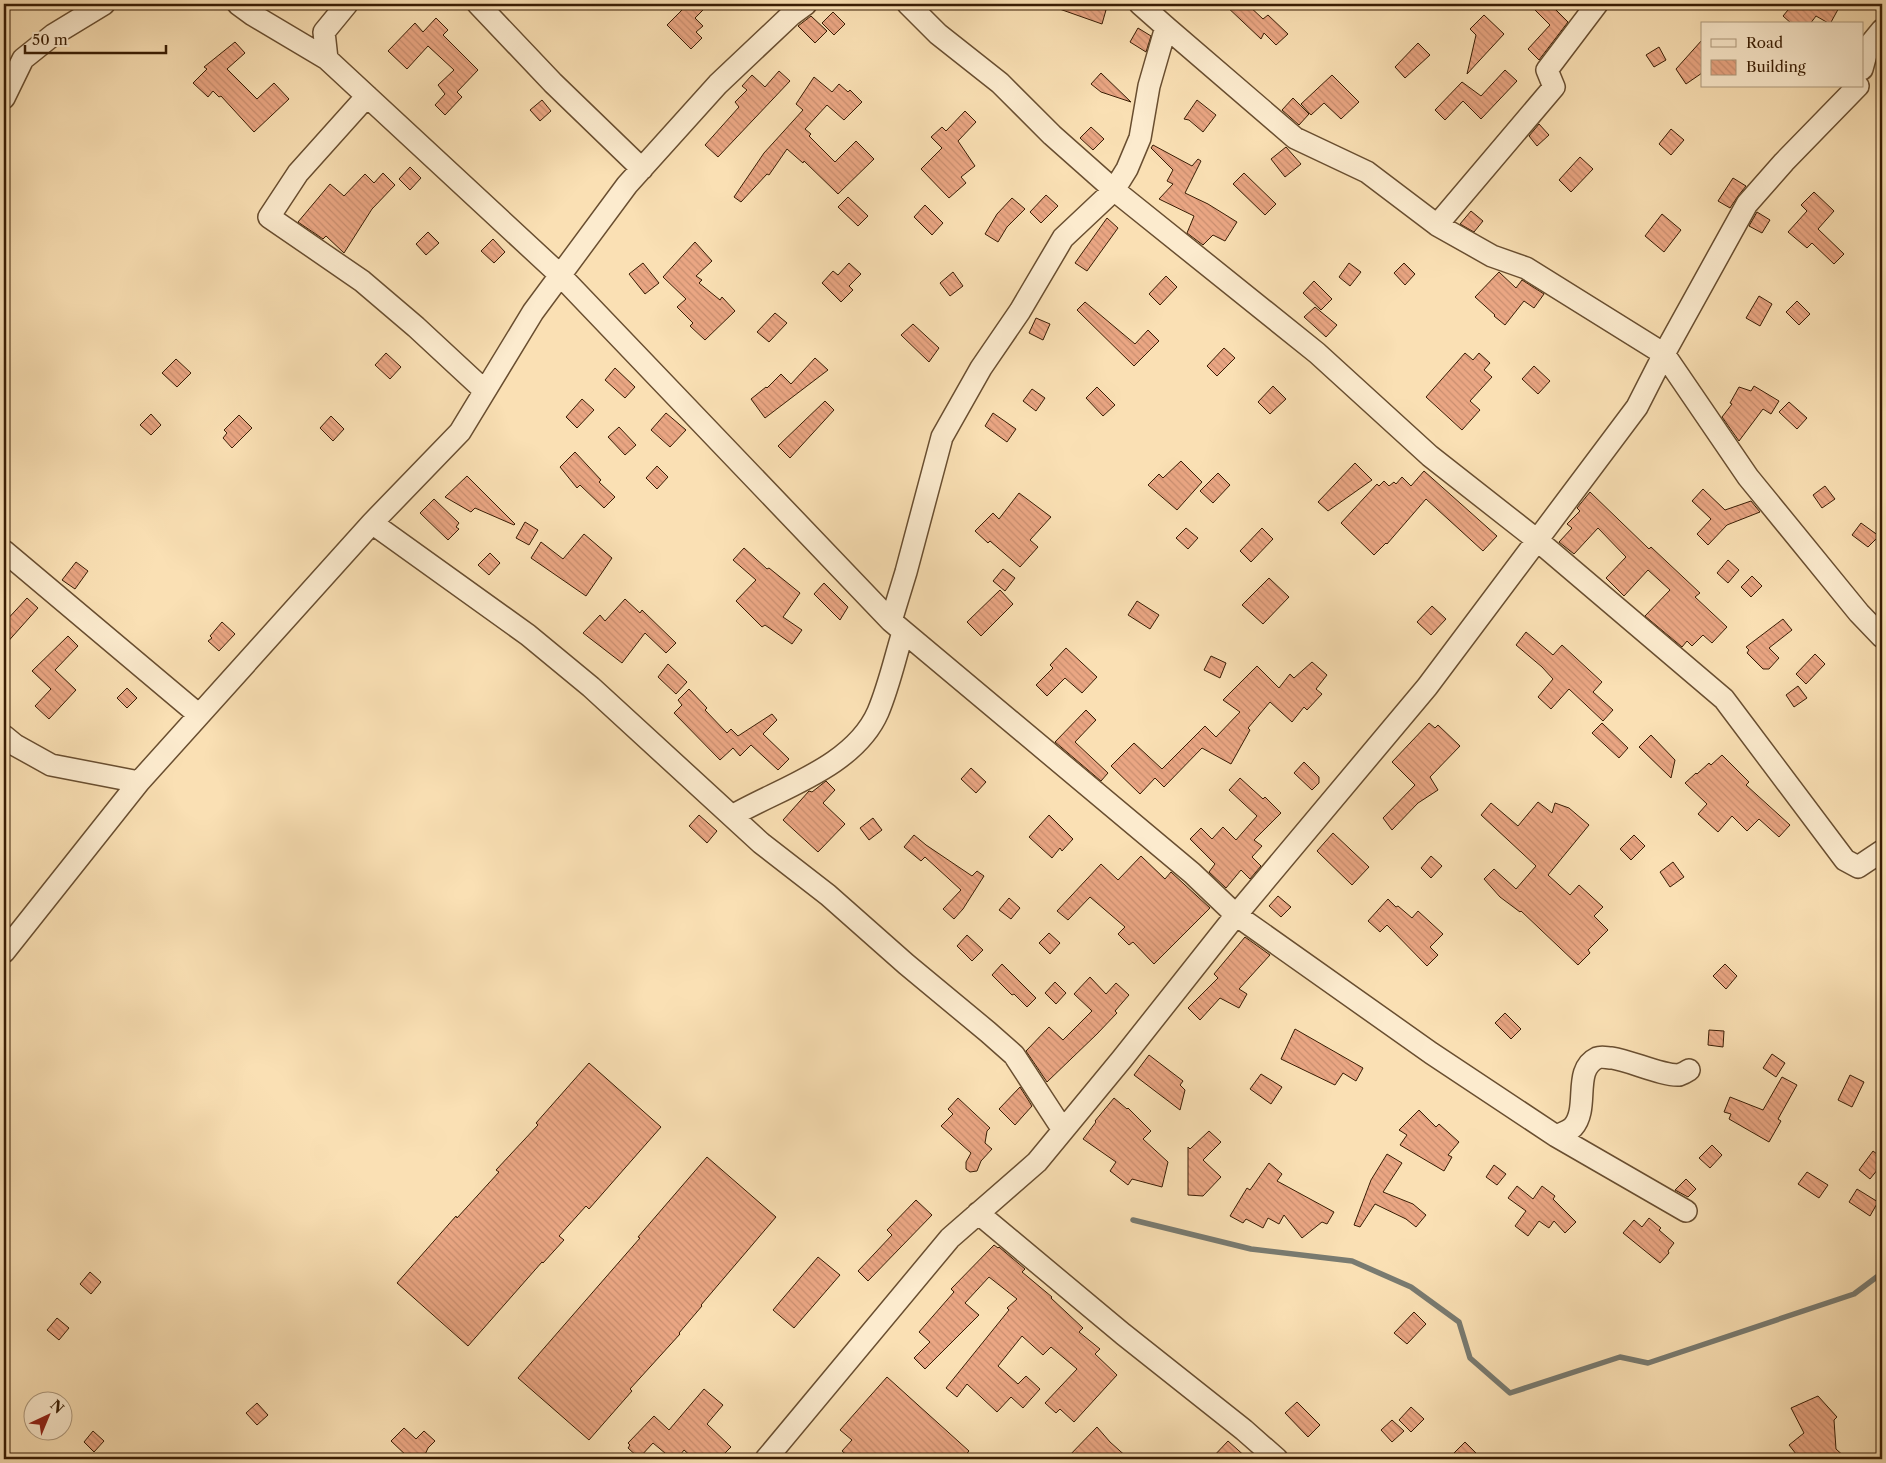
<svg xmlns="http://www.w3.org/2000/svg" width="1886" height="1463" viewBox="0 0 1886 1463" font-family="'Libre Caslon Text',serif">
  <defs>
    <pattern id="building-back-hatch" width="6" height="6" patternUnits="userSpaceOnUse" patternTransform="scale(1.25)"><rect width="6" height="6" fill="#eaa683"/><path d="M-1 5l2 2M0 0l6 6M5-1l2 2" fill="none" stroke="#c98e70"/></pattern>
  </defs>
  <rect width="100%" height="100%" fill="#fae0b4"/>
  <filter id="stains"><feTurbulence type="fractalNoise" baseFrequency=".004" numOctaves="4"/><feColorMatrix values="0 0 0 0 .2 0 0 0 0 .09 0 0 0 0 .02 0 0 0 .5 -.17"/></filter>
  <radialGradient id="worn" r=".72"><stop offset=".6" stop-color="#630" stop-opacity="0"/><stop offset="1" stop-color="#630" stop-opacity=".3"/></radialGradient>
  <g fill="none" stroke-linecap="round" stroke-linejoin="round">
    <!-- stream -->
    <path stroke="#797b71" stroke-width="5.5" d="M1133,1220L1251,1249L1352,1261L1411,1287L1459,1322L1470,1358L1510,1393L1620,1357L1648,1363L1854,1294L1882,1273"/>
  </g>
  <!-- building -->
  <path fill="url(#building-back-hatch)" stroke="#391d04" d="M688,4H709L695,18L703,26L696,32L702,38L691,49L667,25Z
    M1051,4H1087L1106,10L1102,24L1051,6Z
    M1224,4H1247L1263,19L1268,15L1288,34L1276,45L1264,33L1261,39Z
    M1529,4H1550L1568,22L1539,60L1528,49L1550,25Z
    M1793,4H1841L1830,24L1816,16L1810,24H1792L1783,16Z
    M833,12L845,24L834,35L822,23Z
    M1484,15L1504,34L1467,74L1476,35L1470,29Z
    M811,16L827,31L815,43L798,26Z
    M436,18L448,30L443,35L478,70L457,92L462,97L445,115L435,105L445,94L438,85L454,70L428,46L407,69L388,51L415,23L423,32Z
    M1138,28L1151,36L1146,52L1130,42Z
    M1702,40V73L1686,84L1676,69Z
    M235,42L245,53L227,69L257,99L274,83L289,99L254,132L221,96L219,97L213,91L208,97L193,83L207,69L204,67Z
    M1418,43L1430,55L1405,78L1395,67Z
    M1659,47L1666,60L1654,67L1646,55Z
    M1505,70L1517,81L1481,119L1463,101L1445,120L1435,110L1462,82L1481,96Z
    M779,71L790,81L718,157L705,145L739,107L735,102L747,90L742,86L752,75L765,87Z
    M1101,73L1131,102L1101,92L1091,84Z
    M1332,75L1359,102L1341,119L1324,103L1311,115L1301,104Z
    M814,77L832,92L839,84L848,92L850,90L862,102L844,120L827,105L805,129L811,134L809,136L835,162L856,141L874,159L838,194L804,161L803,163L787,149L769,175L767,174L741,202L734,197L764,153L803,110L796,104Z
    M1293,98L1309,114L1299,125L1282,110Z
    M542,100L551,111L540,121L530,110Z
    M1197,100L1216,115L1203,132L1189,120L1184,119Z
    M965,111L976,122L958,141L975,166L961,177L966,183L949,198L921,169L942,148L931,137L942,127L946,131Z
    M1539,124L1549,135L1537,146L1529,136Z
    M1091,127L1104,139L1093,150L1080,138Z
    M1671,129L1684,140L1671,155L1659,144Z
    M1153,145L1192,166L1198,159L1201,161L1185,193L1208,204L1237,222L1225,241L1213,235L1203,245L1187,233L1194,216L1159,199L1173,184L1167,181L1173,170L1151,148Z
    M1286,147L1301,164L1285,177L1271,159Z
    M1580,157L1593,169L1571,192L1559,180Z
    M410,167L421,178L410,190L399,179Z
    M383,173L395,185L372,209L344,253L326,236L323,239L298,222L330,184L344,196L365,174L374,183Z
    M1244,173L1276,204L1265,215L1233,184Z
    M1733,178L1746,186L1738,196L1730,208L1718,201Z
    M1814,192L1834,211L1818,229L1844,254L1834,264L1812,243L1807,248L1788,232L1807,211L1801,205Z
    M1046,195L1058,206L1041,223L1030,212Z
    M848,197L868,216L858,226L838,207Z
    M1012,198L1025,209L1007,227L998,242L985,234L997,214Z
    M925,205L943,223L932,235L914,217Z
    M1471,211L1483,221L1474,232L1460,224Z
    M1757,212L1770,220L1762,233L1749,226Z
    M1662,214L1681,230L1664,252L1645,236Z
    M1107,218L1118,228L1087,271L1075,263Z
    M428,232L439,243L426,255L416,244Z
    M493,239L505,252L494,263L481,251Z
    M695,242L712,261L696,276L702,280L699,283L720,300L722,297L735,311L705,340L690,326L693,323L677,307L686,299L663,277Z
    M643,263L659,283L645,294L629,274Z
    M849,263L861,274L849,286L853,290L841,302L822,283L833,271L838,275Z
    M1349,263L1361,272L1350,286L1339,277Z
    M1404,263L1415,274L1405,285L1394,273Z
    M953,272L963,286L950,296L940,283Z
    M1499,272L1516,288L1522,280L1544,294L1534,308L1524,301L1505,325L1494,316L1495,315L1475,297Z
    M1166,276L1177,287L1160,305L1149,294Z
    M1314,281L1332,299L1321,310L1303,293Z
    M1759,296L1772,304L1760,326L1746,318Z
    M1797,301L1810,314L1799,325L1786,312Z
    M1085,302L1135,344L1148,330L1159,341L1134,366L1077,310Z
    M1315,307L1337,325L1326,337L1304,317Z
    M775,313L787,323L769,342L757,332Z
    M1036,318L1050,324L1043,340L1029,333Z
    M913,324L939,348L929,362L901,335Z
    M1224,348L1235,358L1217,376L1207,366Z
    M386,353L401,367L390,379L375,365Z
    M1465,353L1473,360L1479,353L1490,363L1484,370L1492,377L1470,401L1480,410L1462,430L1426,397Z
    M815,358L828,370L765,418L751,399L766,387L767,388L781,374L791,384Z
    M176,359L191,373L177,387L162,373Z
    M1534,366L1550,381L1538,394L1522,379Z
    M615,368L635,387L625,398L605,380Z
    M1273,386L1286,399L1270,414L1258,402Z
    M1754,386L1779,401L1771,414L1763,409L1739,441L1722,417L1732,404L1730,403L1739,387L1751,391Z
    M1097,387L1115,405L1103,416L1086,398Z
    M1032,389L1045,398L1036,411L1023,401Z
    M582,399L594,410L577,428L566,417Z
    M825,401L834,410L790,458L778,446Z
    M1789,402L1807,418L1797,429L1779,412Z
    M666,413L686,430L670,447L651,430Z
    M993,413L1016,429L1007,442L985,426Z
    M151,414L161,425L151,435L140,425Z
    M239,415L252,428L232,448L223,438L227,433L224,430Z
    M331,416L344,429L333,441L320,428Z
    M619,427L636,445L625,455L608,437Z
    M575,452L601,480L599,482L615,497L604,508L580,485L577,488L560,467Z
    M1181,461L1202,482L1177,510L1148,485L1159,474L1163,478Z
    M1355,463L1372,480L1328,511L1318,502Z
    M657,466L668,477L657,489L646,478Z
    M1424,471L1497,536L1483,551L1426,499L1387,544L1386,543L1374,555L1341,523L1377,484L1379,486L1384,481L1389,486L1394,482L1396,484L1402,477L1411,486Z
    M1218,473L1230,485L1213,503L1200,491Z
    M467,476L515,524L514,525L475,508L471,512L445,497Z
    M1825,486L1835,499L1822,508L1813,495Z
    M1703,489L1725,510L1751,501L1760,512L1727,525L1708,545L1697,534L1711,519L1692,501Z
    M1590,492L1649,549L1651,547L1700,593L1695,597L1727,627L1712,643L1703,635L1692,646L1687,641L1682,647L1645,616L1670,590L1648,570L1624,596L1606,578L1626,557L1598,528L1574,554L1559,542L1572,528L1567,524L1580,511L1577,508Z
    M1019,493L1051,517L1030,540L1038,547L1020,567L990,541L988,543L975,531L993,513L999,519Z
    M434,499L459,523L456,527L459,529L448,540L420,513Z
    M525,522L538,530L529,545L516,538Z
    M1861,523L1879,536L1868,547L1852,535Z
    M1186,528L1198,538L1188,549L1176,538Z
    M1262,528L1273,539L1251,562L1240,551Z
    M584,534L612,558L586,596L531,558L541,542L563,559Z
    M744,548L767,569L769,568L800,593L783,617L802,630L792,644L765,625L762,627L736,601L756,580L733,560Z
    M490,553L500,563L489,575L478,565Z
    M1728,560L1739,570L1728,583L1717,573Z
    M76,562L88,571L75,589L62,580Z
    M1003,569L1015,578L1005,591L993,581Z
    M1752,576L1762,586L1751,597L1741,587Z
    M1269,578L1289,597L1263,624L1242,605Z
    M824,583L848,607L840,620L814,594Z
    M1000,590L1013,604L981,636L967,622Z
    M27,598L38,608L4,646V623Z
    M625,599L640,613L642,610L676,643L666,653L645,633L622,663L583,633L600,615L605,621Z
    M1137,601L1159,615L1150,629L1128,615Z
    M1432,606L1446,619L1431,635L1417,622Z
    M1783,619L1792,630L1769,648L1779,658L1769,669H1763L1747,653L1749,650L1746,647Z
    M222,622L235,634L219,651L208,641L212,638L210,636Z
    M1526,632L1553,655L1562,645L1602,682L1593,692L1613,710L1603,721L1569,689L1551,709L1538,697L1553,679L1542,667L1516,645Z
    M68,636L78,646L55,670L76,690L49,719L35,706L51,689L32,671Z
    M1066,648L1097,677L1082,693L1065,678L1047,696L1036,685L1053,668L1050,665Z
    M1815,654L1825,664L1806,684L1796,674Z
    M1211,656L1226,663L1220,678L1204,670Z
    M1312,662L1327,675L1316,689L1322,694L1307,710L1304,707L1292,722L1270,702L1248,728L1250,730L1231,764L1202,748L1164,787L1155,778L1140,794L1111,766L1134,743L1162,769L1205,726L1216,737L1240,712L1223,700L1257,666L1279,688L1290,674L1294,678Z
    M668,664L687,682L676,694L658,677Z
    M1798,686L1807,698L1794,707L1786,695Z
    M127,688L137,698L127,708L117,698Z
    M689,689L707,708L705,710L727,733L731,729L738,736L772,714L777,720L763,734L789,759L778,770L751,745L740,756L733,748L720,760L674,713L682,705L678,700Z
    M1086,710L1096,720L1075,742L1108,773L1101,781L1055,742Z
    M1429,723L1435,728L1438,725L1460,746L1430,777L1438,790L1418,803L1392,830L1383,818L1415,785L1392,762Z
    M1602,723L1628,748L1619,758L1592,733Z
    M1651,735L1675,760L1671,778L1639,747Z
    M1722,755L1749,782L1746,785L1790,825L1779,837L1759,819L1747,831L1732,816L1718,832L1698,814L1707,804L1685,783L1696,773L1697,774L1709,763L1711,765Z
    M1304,762L1319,777V783L1312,790L1294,773Z
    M971,768L986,782L976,793L961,779Z
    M1240,778L1263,799L1265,797L1281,813L1254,840L1262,846L1252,857L1261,866L1250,879L1241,870L1226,888L1209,872L1215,864L1190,839L1201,828L1212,839L1223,827L1236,840L1257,816L1229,790Z
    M826,781L835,790L823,803L845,824L818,852L783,820L809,791L812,792Z
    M1538,802L1552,813L1555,803L1569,808L1589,825L1548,875L1570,895L1579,885L1603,907L1594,916L1608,930L1588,950L1590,953L1578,965L1521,911L1520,912L1500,897L1484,879L1494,869L1516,889L1536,866L1481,815L1491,803L1518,826Z
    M699,815L717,831L707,843L689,826Z
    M1049,815L1073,839L1062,851L1060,848L1052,858L1029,837Z
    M873,818L882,830L869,840L860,828Z
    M1333,833L1369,867L1352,885L1317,851Z
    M914,835L926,845L972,876L977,871L984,876L963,909L954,919L943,909L961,890L925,857L921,861L904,847Z
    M1634,835L1645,846L1631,860L1620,849Z
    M1141,856L1165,879L1171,872L1210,908L1154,964L1133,942L1129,945L1118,934L1125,927L1090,897L1068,920L1057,911L1101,864L1118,880Z
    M1431,856L1442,866L1431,878L1421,868Z
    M1673,862L1684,877L1670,887L1660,872Z
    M1278,896L1291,907L1281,917L1269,906Z
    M1009,898L1020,908L1011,919L999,910Z
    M1388,899L1396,907L1398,906L1412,918L1418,911L1443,934L1430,947L1438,955L1427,966L1387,925L1380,932L1368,921Z
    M1049,933L1060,943L1050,954L1039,943Z
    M967,935L983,950L972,961L957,946Z
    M1245,937L1270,955L1239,989L1247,994L1239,1008L1220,998L1200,1020L1188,1008L1218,978L1214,974Z
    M1002,964L1036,998L1027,1007L1014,994L1012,995L992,975Z
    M1725,964L1737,976L1726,989L1713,976Z
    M1090,977L1106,994L1116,983L1129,995L1115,1011L1117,1013L1097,1034L1047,1082L1026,1051L1049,1027L1063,1040L1092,1011L1074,994Z
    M1055,982L1066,993L1056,1004L1045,993Z
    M1505,1013L1521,1029L1511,1039L1495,1023Z
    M1295,1029L1363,1068L1356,1081L1343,1073L1335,1085L1281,1059Z
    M1709,1030L1724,1031L1723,1047L1708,1045Z
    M1772,1054L1785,1063L1776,1077L1763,1068Z
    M1149,1055L1183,1081L1180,1085L1185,1090L1180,1110L1134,1075Z
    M589,1063L661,1127L589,1209L586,1206L559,1236L564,1240L543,1263L542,1262L468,1346L397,1283L456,1216L457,1218L499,1172L496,1170L538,1125L536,1123Z
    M1261,1074L1282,1087L1271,1104L1250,1089Z
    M1850,1075L1864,1082L1852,1107L1838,1100Z
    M1782,1077L1797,1085L1778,1119L1781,1121L1769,1142L1729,1119L1731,1114L1724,1112L1730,1097L1763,1110Z
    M1020,1087L1032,1106L1015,1125L999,1109Z
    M958,1098L990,1128L987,1131L985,1143L992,1149L981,1161L977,1171L970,1172L966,1169V1162L971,1153L941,1126L953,1114L948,1109Z
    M1114,1098L1127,1109L1128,1108L1151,1131L1143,1139L1168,1162L1162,1187L1132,1179L1128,1185L1110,1171L1116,1162L1083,1139L1096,1122L1095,1121Z
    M1419,1110L1436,1127L1439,1124L1459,1142L1448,1155L1452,1157L1444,1171L1400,1145L1407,1135L1399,1130Z
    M1209,1131L1221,1142L1203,1160L1221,1177L1203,1196L1188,1195V1147L1190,1149Z
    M1712,1145L1722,1155L1710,1168L1699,1158Z
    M1873,1151L1882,1158V1164L1870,1179L1859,1170Z
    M1387,1154L1402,1163L1383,1192L1413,1204L1426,1215L1416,1227L1406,1219L1375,1204L1360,1227L1354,1225L1371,1180Z
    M707,1157L776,1217L701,1305L702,1306L679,1333L680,1334L630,1389L632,1391L589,1440L518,1378L640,1238L638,1237Z
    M1269,1163L1282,1174L1277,1181L1334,1212L1327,1224L1322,1222L1302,1238L1284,1215L1279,1224L1268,1218L1263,1228L1246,1219L1243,1223L1230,1216L1247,1188L1250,1190Z
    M1494,1165L1506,1174L1497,1185L1486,1177Z
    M1807,1172L1828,1185L1819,1198L1798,1184Z
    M1686,1179L1696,1189L1688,1197L1675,1190Z
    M1517,1186L1533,1199L1542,1186L1555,1196L1553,1199L1576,1222L1565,1233L1554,1221L1549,1228L1539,1221L1528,1236L1515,1226L1526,1211L1508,1198Z
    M1857,1189L1878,1202L1870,1216L1849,1202Z
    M916,1200L932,1215L868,1281L858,1271L892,1235L887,1230Z
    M1649,1218L1661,1228L1659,1230L1674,1243L1668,1251L1669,1253L1660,1263L1623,1233L1634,1220L1642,1227Z
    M994,1245L998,1248L999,1247L1025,1269L1022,1272L1052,1297L1051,1298L1083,1328L1079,1332L1100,1349L1095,1354L1117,1375L1074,1422L1060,1409L1056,1413L1045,1403L1077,1369L1051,1347L1043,1355L1022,1336L998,1366L1018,1384L1026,1376L1040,1389L1023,1408L1011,1397L997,1412L967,1384L957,1397L946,1388L1009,1310L1007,1308L1017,1299L989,1277L965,1303L979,1315L925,1369L914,1358L930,1342L919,1332L954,1292L951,1289Z
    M818,1257L840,1275L794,1328L773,1310Z
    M90,1272L101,1282L91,1294L80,1284Z
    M1414,1312L1426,1324L1407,1344L1394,1333Z
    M57,1318L69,1328L59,1340L47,1330Z
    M887,1377L969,1451L962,1459H851L842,1451L852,1440L840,1430Z
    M704,1389L723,1405L707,1424L731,1447L719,1459H694L684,1450L677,1459H672L653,1443L639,1458L628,1448L630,1445L628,1443L654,1416L669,1430Z
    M1818,1396L1837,1417L1834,1420L1836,1449L1847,1459H1800L1789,1445L1804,1433L1791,1408Z
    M1297,1402L1320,1425L1308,1437L1285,1413Z
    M257,1403L268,1415L257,1425L246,1413Z
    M1411,1407L1424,1419L1411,1432L1399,1420Z
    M1392,1420L1404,1431L1392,1442L1381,1430Z
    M1097,1427L1110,1442L1129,1459H1066Z
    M404,1428L416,1439L424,1431L435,1441L428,1448L423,1459H410L391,1441Z
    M93,1431L104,1441L94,1452L84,1442Z
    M1228,1441L1248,1459H1211Z
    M1465,1442L1482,1459H1448Z"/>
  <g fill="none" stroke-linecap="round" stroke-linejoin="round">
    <!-- minor casing -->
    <g stroke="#694e30" stroke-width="24">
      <path id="minor" d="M238,4L253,15L327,59L560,275L891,621
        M478,4L553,83L642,169
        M908,4L938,34L1000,83L1052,135L1114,190L1317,353L1430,456L1537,540L1724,699L1845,860L1858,867L1882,851
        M1140,4L1166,27L1295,138L1367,172L1437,225L1492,256L1526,268L1664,354L1748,477L1859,613L1882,637
        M1166,27L1149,86L1140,138L1127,169L1114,190L1063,238L1020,311L981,368L942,437L906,572L891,621L1192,873L1236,915L1431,1053L1556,1136L1686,1211
        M327,59L324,32L347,4
        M1862,69L1868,47L1882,30
        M367,96L298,173L269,217L362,281L416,327L485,391
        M4,98L23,59L53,35L104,4
        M1437,225L1554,87L1547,70L1597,4
        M372,523L528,635L591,687L761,843L828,895L906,964L988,1032L1014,1055L1063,1130
        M4,551L199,715
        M4,736L15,745L51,765L139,782
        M732,816C780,788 854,767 878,712C889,686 895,658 903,632
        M4,952L139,782L372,523L460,432L533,312L627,185L718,84L791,15L806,4
        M1556,1136C1562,1133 1568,1132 1573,1127C1590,1108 1572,1070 1597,1058C1602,1056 1607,1058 1612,1058C1631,1061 1663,1076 1679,1075C1682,1074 1686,1072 1689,1070
        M978,1213L1123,1334L1244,1430L1277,1459
        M766,1459L950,1238L1037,1162L1122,1059L1236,915L1427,687L1637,407L1664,354L1747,204L1784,162L1858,86"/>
    </g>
    <!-- minor -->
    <use href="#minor" stroke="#fcebce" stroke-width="21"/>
  </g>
  <!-- margin -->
  <rect width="1886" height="1463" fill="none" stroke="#fae0b4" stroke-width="20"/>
  <rect x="5" y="5" width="1876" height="1453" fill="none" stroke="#391d04" stroke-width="2.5"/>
  <rect x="10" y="10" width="1866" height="1443" fill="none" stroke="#391d04"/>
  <!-- legend -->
  <rect x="1701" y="22" width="162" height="65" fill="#fcebce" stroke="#ae997d"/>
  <rect x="1711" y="39" width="25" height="8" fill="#fcebce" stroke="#ae997d"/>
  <text x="1746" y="48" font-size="15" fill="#391d04">Road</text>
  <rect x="1711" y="60" width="25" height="15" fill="url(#building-back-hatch)" stroke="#ae997d"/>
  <text x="1746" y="72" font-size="15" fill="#391d04">Building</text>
  <!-- north arrow -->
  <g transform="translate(48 1416) rotate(44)"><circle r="24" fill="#fcebce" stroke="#ae997d"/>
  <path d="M0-4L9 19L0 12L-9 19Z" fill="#8f2418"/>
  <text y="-8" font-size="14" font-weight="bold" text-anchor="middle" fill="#391d04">N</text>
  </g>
  <!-- scale -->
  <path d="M25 45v8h141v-8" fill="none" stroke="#391d04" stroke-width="2.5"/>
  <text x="32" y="45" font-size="15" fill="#391d04" stroke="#fcebce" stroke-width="4" paint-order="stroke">50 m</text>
  <rect width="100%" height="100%" filter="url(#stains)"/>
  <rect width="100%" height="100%" fill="url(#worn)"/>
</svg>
